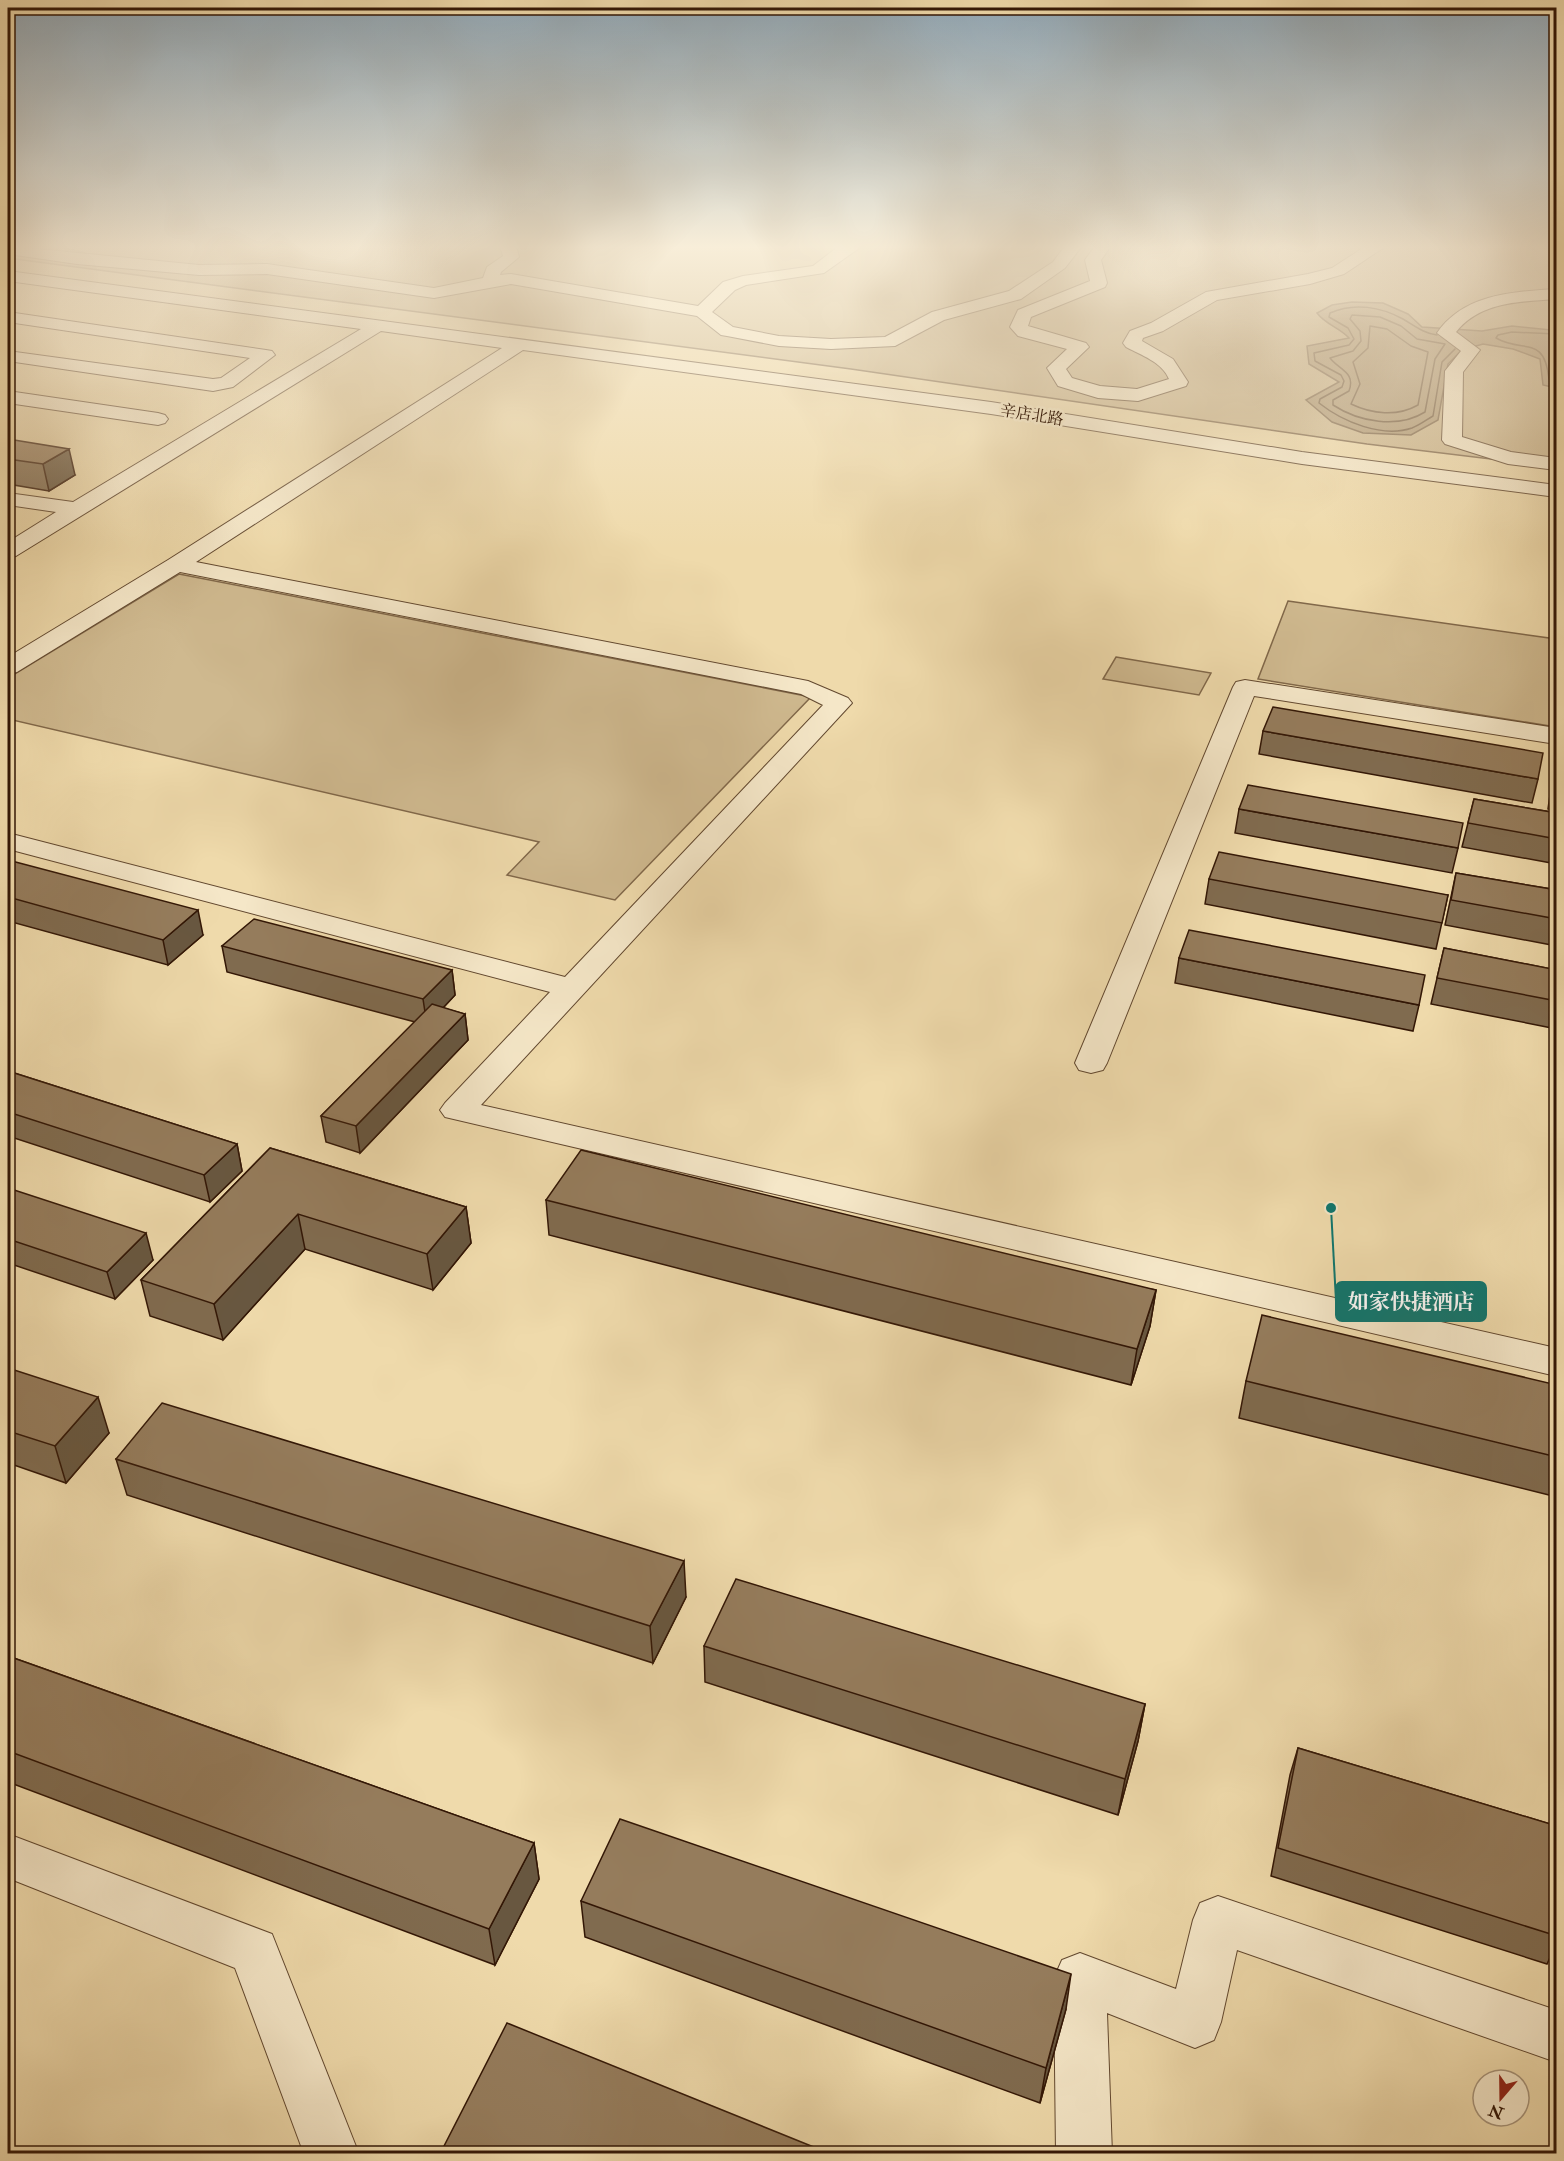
<svg xmlns="http://www.w3.org/2000/svg" width="1564" height="2161" viewBox="0 0 1564 2161" font-family="'IM FELL Double Pica','Noto Serif SC',serif">
  <rect width="100%" height="100%" fill="#efdaab"/>
  <filter id="stains"><feTurbulence type="fractalNoise" baseFrequency=".00333" numOctaves="4"/><feColorMatrix values="0 0 0 0 .2 0 0 0 0 .09 0 0 0 0 .02 0 0 0 .5 -.17"/></filter>
  <radialGradient id="worn" r=".72"><stop offset=".6" stop-color="#630" stop-opacity="0"/><stop offset="1" stop-color="#630" stop-opacity=".3"/></radialGradient>
  <!-- green -->
  <path fill="#cfb98f" stroke="#81684a" stroke-width="1.5" d="M8,246H1556V467L1367,444L851,369L8,258Z
    M179,574L811,697L615,900L507,875L539,842L8,719V678Z
    M1288,601L1556,639V727L1258,679Z
    M1116,657L1211,673L1199,695L1103,679Z"/>
  <!-- water -->
  <path fill="#af9873" stroke="#7d6447" stroke-width="1.5" d="M1352,302L1383,303L1408,314L1422,327L1482,331L1512,326L1551,330L1556,328V388L1543,385L1540,359L1513,349L1483,344L1462,350L1448,364L1438,420L1411,435L1363,433L1332,422L1306,400L1339,382L1309,364L1307,346L1349,338C1339,327 1326,325 1317,313L1332,305Z"/>
  <g fill="none" stroke-linecap="round" stroke-linejoin="round">
    <!-- shore -->
    <path stroke="#71583c" stroke-width="1.5" d="M1352,315L1380,317L1401,326L1417,339L1445,344L1435,359L1425,412C1398,429 1359,422 1333,405V400L1349,391C1356,372 1339,370 1330,358L1353,351L1361,341L1360,331L1350,319Z
      M1370,326L1387,329L1411,346L1428,352L1418,405C1397,417 1372,414 1351,404L1360,384L1353,362L1368,348Z
      M1556,334L1512,332L1498,335L1496,338C1524,354 1544,334 1549,379L1556,382
      M1437,335C1423,333 1415,326 1403,319C1381,307 1354,302 1330,313L1329,317L1348,328L1354,339L1349,345L1314,353L1315,361L1341,375L1344,381L1342,387L1320,399L1319,403C1343,422 1382,438 1412,428C1420,425 1426,420 1433,416L1442,362L1455,349"/>
    <!-- minor casing -->
    <g stroke="#62482f" stroke-width="2">
      <path id="minor" d="M8,246L199,265L267,264L434,288L483,278L487,267L503,256L500,246H516L519,257L501,272L500,275L511,274L698,306L723,282L743,276L813,266L839,246H862L824,273L746,285L735,290L712,312L733,327L779,336L831,339L885,337L932,312L1009,291L1053,262L1065,246H1082L1065,268L1021,299L944,320L895,346L831,349L779,346L727,336L721,335L697,316L511,284L434,298L267,274L199,275L77,264L8,254Z
        M1095,246H1111L1101,260L1107,283L1105,287L1031,317L1028,326L1086,343L1089,347L1066,369L1072,378L1100,386L1137,389L1169,379C1162,362 1141,355 1126,347L1123,343L1130,331L1151,323L1206,292L1308,274L1332,268L1366,246H1386L1344,274L1310,284L1217,300L1163,331L1143,338L1142,341L1173,359L1188,382L1186,386L1138,401L1098,398L1058,386L1047,368L1067,349L1018,336L1010,327L1018,310L1090,281L1085,260Z
        M8,271L991,402L1302,452L1556,485V497L1302,464L991,414L523,350L196,562L808,681L848,698L852,703L481,1105L1556,1348V1376L445,1117L440,1110L445,1103L550,992L8,849V833L565,977L823,705L801,694L180,572L17,672L8,674V657L168,560L502,348L381,331L16,556L8,558V542L56,512L8,505V493L73,502L361,329L8,281Z
        M1556,289V299C1521,302 1481,301 1456,332L1480,350L1463,372L1462,437L1511,452L1556,458V470L1508,464L1445,444L1442,440L1445,371L1461,351L1437,333C1464,294 1512,292 1556,289Z
        M8,312L266,350L272,351L275,355L233,387L213,391L8,361V351L213,379L221,378L250,358L8,322Z
        M8,391L158,413L165,415L168,419L165,423L158,425L8,403Z
        M1245,680L1556,728V744L1254,696L1107,1063L1103,1070L1091,1073L1079,1070L1075,1063L1233,687L1236,682Z
        M8,1834L272,1934L359,2154H304L235,1968L8,1878Z
        M1218,1896L1556,2010V2062L1237,1950L1221,2022L1214,2040L1195,2048L1107,2013L1112,2154H1056L1054,1978L1062,1960L1080,1953L1176,1989L1193,1920L1200,1903Z"/>
    </g>
    <!-- minor -->
    <use href="#minor" fill="#f5e7c8" fill-rule="evenodd"/>
  </g>
  <!-- wall -->
  <path fill="#806b4f" stroke="#331706" stroke-width="1.5" d="M8,439L75,475L49,491L8,484Z
    M1263,731L1538,779L1532,803L1259,754Z
    M1556,765H1557V811L1548,809L1552,781Z
    M1474,799L1557,813V864L1462,847Z
    M1239,809L1458,848L1452,873L1235,833Z
    M8,860L203,935L168,965L8,921Z
    M1456,873L1557,890V946L1445,925Z
    M1209,879L1448,895L1436,949L1205,904Z
    M222,946L452,970L455,995L443,1008L465,1014L468,1040L360,1153L326,1142L321,1116L415,1022L227,972Z
    M1444,948L1557,970V1029L1431,1004Z
    M1179,958L1419,1005L1413,1031L1175,983Z
    M8,1071L237,1144L242,1171L210,1202L8,1136Z
    M270,1148L466,1207L471,1243L433,1290L305,1249L223,1340L150,1316L141,1280Z
    M8,1188L153,1260L115,1299L8,1263Z
    M546,1200L1156,1290L1150,1326L1131,1385L549,1235Z
    M8,1368L109,1433L66,1483L8,1463Z
    M1246,1381L1557,1385V1497L1239,1418Z
    M116,1459L686,1597L653,1663L127,1495Z
    M704,1646L1145,1704L1138,1741L1118,1815L705,1682Z
    M8,1656L534,1843L539,1879L495,1965L8,1782Z
    M1298,1748L1557,1826V1942L1547,1964L1271,1876L1290,1775Z
    M581,1901L1066,2009L1040,2103L585,1937Z"/>
  <!-- shaded-wall -->
  <path fill="#685740" stroke="#331706" stroke-width="1.5" d="M69,449L75,475L49,491L43,464Z
    M198,910L203,935L168,965L163,940Z
    M452,970L455,995L427,1025L423,999Z
    M465,1014L468,1040L360,1153L356,1126Z
    M237,1144L242,1171L210,1202L204,1175Z
    M466,1207L471,1243L433,1290L427,1254Z
    M298,1214L305,1249L223,1340L214,1304Z
    M146,1233L153,1260L115,1299L107,1272Z
    M1156,1290L1150,1326L1131,1385L1137,1349Z
    M98,1397L109,1433L66,1483L55,1446Z
    M684,1561L686,1597L653,1663L650,1626Z
    M1145,1704L1138,1741L1118,1815L1125,1779Z
    M534,1843L539,1879L495,1965L489,1929Z
    M1071,1974L1066,2009L1040,2103L1046,2068Z"/>
  <!-- building -->
  <path fill="#957c5c" stroke="#331706" stroke-width="1.5" d="M8,439L69,449L43,464L8,459Z
    M1273,707L1543,753L1538,779L1263,731Z
    M1556,765H1557V794L1553,793Z
    M1248,785L1463,823L1458,848L1239,809Z
    M1474,799L1557,813V839L1468,823Z
    M1219,852L1448,895L1442,923L1209,879Z
    M8,860L198,910L163,940L8,897Z
    M1456,873L1557,890V919L1451,900Z
    M254,919L452,970L423,999L222,946Z
    M1189,930L1425,975L1419,1005L1179,958Z
    M1444,948L1557,970V1001L1437,978Z
    M432,1004L465,1014L356,1126L321,1116Z
    M8,1071L237,1144L204,1175L8,1112Z
    M270,1148L466,1207L427,1254L298,1214L214,1304L141,1280Z
    M581,1150L1156,1290L1137,1349L546,1200Z
    M8,1188L146,1233L107,1272L8,1239Z
    M1262,1315L1557,1385V1457L1246,1381Z
    M8,1368L98,1397L55,1446L8,1431Z
    M162,1403L684,1561L650,1626L116,1459Z
    M736,1579L1145,1704L1125,1779L704,1646Z
    M8,1656L534,1843L489,1929L8,1751Z
    M1298,1748L1557,1826V1936L1278,1848Z
    M620,1819L1071,1974L1046,2068L581,1901Z
    M507,2023L831,2154H445L441,2152Z"/>
  <!-- sky -->
  <linearGradient id="sky" x2="0" y2="1"><stop stop-color="#91a9b9"/><stop offset="0.45" stop-color="#f8eed9"/><stop offset="1" stop-color="#f8eed9" stop-opacity="0"/></linearGradient>
  <rect width="1564" height="549" fill="url(#sky)"/>
  <g text-anchor="middle" stroke-width="5" stroke-linejoin="round" paint-order="stroke">
    <!-- far-street labels -->
    <g font-size="16" fill="#331706" stroke="#f5e7c8">
      <text transform="translate(1032 414) rotate(9)" y="6">辛店北路</text>
    </g>
  </g>
  <!-- callouts -->
  <path fill="none" stroke="#0f766e" stroke-width="2" d="M1331 1208L1336 1301"/>
  <circle fill="#0f766e" stroke="#f5e7c8" stroke-width="2" cx="1331" cy="1208" r="6"/>
  <rect fill="#0f766e" stroke="#0f766e" stroke-width="2" x="1336" y="1282" width="150" height="39" rx="6"/>
  <g font-size="21" text-anchor="middle" font-weight="bold" fill="#fff">
    <text x="1411" y="1309">如家快捷酒店</text>
  </g>
  <!-- margin -->
  <rect width="1564" height="2161" fill="none" stroke="#efdaab" stroke-width="30"/>
  <rect x="9" y="9" width="1546" height="2143" fill="none" stroke="#331706" stroke-width="3"/>
  <rect x="15" y="15" width="1534" height="2131" fill="none" stroke="#331706" stroke-width="1.5"/>
  <!-- north arrow -->
  <g transform="translate(1501 2098) rotate(200)"><circle r="28" fill="#f5e7c8" stroke="#a7947a" stroke-width="1.5"/>
  <path d="M0-4.5L10 22L0 15L-10 22Z" fill="#8f2418"/>
  <text y="-9" font-size="16" font-weight="bold" text-anchor="middle" fill="#331706">N</text>
  </g>
  <rect width="100%" height="100%" filter="url(#stains)"/>
  <rect width="100%" height="100%" fill="url(#worn)"/>
</svg>
